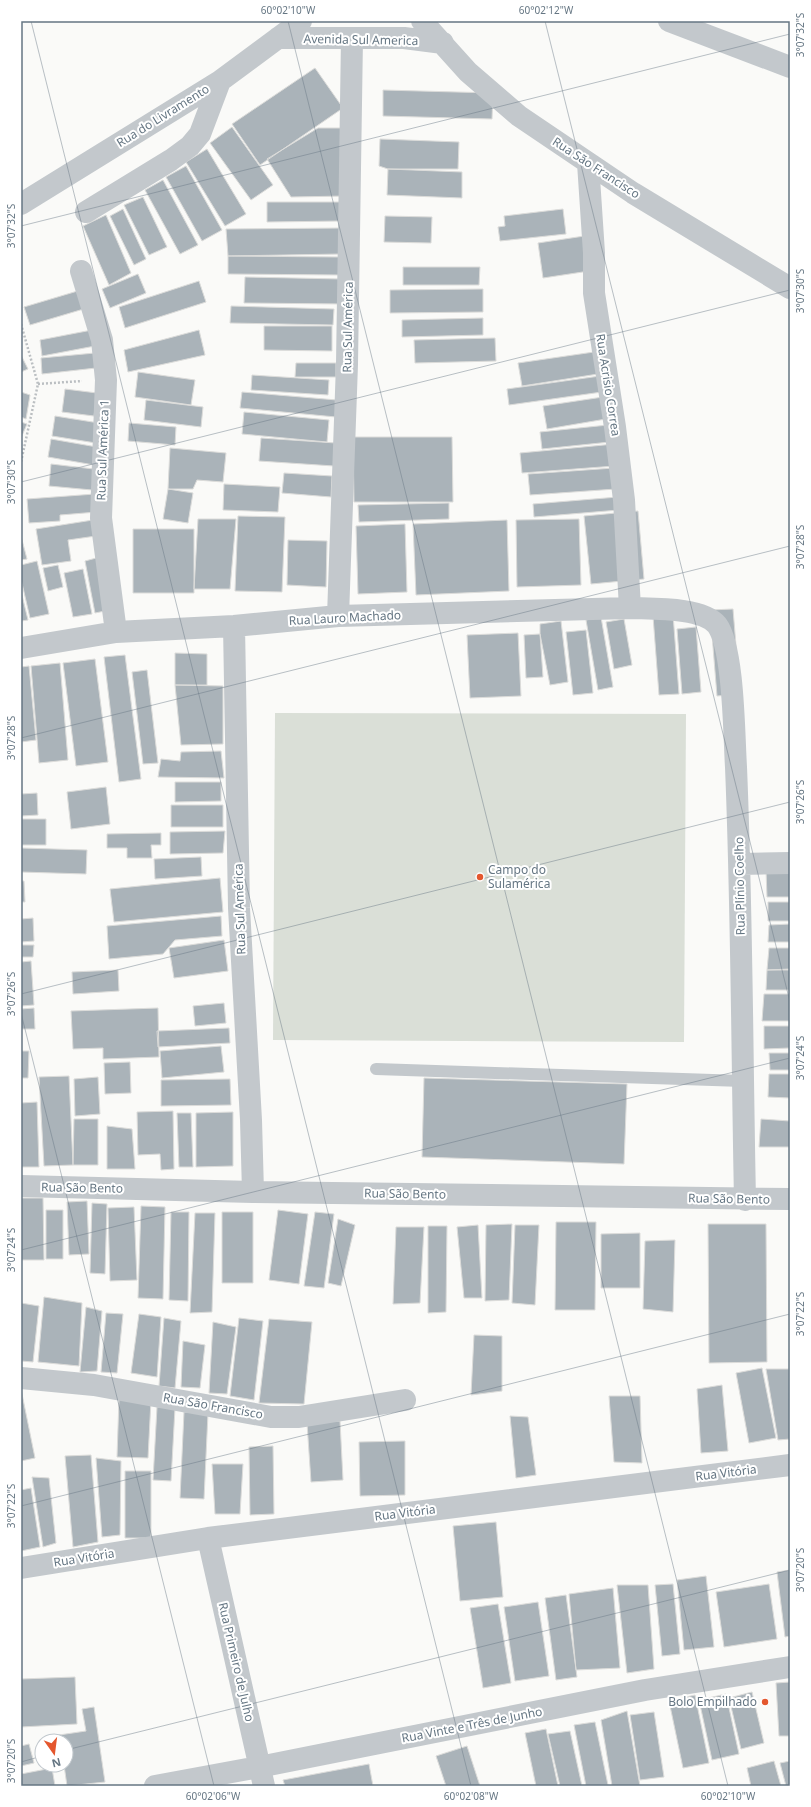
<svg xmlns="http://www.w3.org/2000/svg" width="811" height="1807" viewBox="0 0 811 1807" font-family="'Noto Sans',sans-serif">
  <rect width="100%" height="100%" fill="#fafaf8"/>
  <!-- green -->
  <path fill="#dadfd7" d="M275,713L686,714L684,1042L273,1040Z"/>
  <!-- building -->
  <path fill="#aab3b9" stroke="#dcdcda" d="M315,68L343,108L260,165L232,124Z
    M383,90L493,93L492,119L383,116Z
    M232,127L273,185L251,200L210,143Z
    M318,128H344L345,196L291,197L267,159Z
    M380,139L459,142L458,169H388L379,166Z
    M207,149L246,214L225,226L186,162Z
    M186,166L222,230L202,241L166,177Z
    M388,169L462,172V198L387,195Z
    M163,180L198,245L180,254L145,190Z
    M143,197L167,247L149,255L124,205Z
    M267,202H341V221L267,222Z
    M123,209L146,259L134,265L110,216Z
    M563,209L566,234L500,241L498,227L505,226L504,216Z
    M106,215L131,273L109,285L83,226Z
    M385,216L432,217L431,243L384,242Z
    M342,228V254L228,256L226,229Z
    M591,235L596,270L543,278L538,243Z
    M228,256L340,257V275L228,274Z
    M403,267H480L479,285H403Z
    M138,274L146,293L110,308L102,289Z
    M245,277L342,279V304L244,303Z
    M199,281L206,302L125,328L119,307Z
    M483,289V312L390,313V290Z
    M81,290L87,308L30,325L24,307Z
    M231,306L334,309L333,325L230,323Z
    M483,318V335L402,337V320Z
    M264,326H332V351L264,350Z
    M92,330L95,346L42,356L40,340Z
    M199,330L205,355L128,372L124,350Z
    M495,338L496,361L415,363L414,340Z
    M594,352L598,374L522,386L518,363Z
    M95,353L96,368L42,374L41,358Z
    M21,355L28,369L21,372Z
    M296,363H336V377H295Z
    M138,372L195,380L191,405L135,397Z
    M252,375L329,380L328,395L251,390Z
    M600,376L602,392L509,405L507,389Z
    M65,389L97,393L94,416L62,412Z
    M21,392L30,395L26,419L21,417Z
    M242,392L337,400L336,417L240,408Z
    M603,397L606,419L547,429L543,406Z
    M146,400L203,407L201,427L144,420Z
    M244,412L329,420L327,442L242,434Z
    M55,416L99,423L96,443L52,436Z
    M21,422L27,424L21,438Z
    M129,423L176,427L175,445L128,441Z
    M608,425L610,442L542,449L540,432Z
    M353,437H452L453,502H354Z
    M261,438L336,443L334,466L259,461Z
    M51,439L97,447L94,465L48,457Z
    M625,443L628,465L522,473L520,453Z
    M170,448L226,453L223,482L197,480L193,489H168Z
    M51,464L94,469L92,490L49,486Z
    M614,468L616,489L530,495L528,474Z
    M284,473L332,476L331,497L282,493Z
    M224,484L280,487L278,512L223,510Z
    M168,489L193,493L188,523L163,519Z
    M95,494L97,512L60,515V521L29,523L27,499Z
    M618,497L619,510L534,517L533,504Z
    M449,503V519L359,522L358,505Z
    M638,511L644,579L591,584L584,516Z
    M238,516L285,517L282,592L235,591Z
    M198,519H236L230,589H194Z
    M579,519L581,585L517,587L516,520Z
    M93,520L96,536L68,540L71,561L42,565L36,529Z
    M507,520L509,591L416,595L413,524Z
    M405,524L407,592L358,594L356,526Z
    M133,529H194V593H133Z
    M21,536L27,559L21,560Z
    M288,540L327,541L326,587L287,585Z
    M100,557L110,610L95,613L85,561Z
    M37,561L49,614L30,618L21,579V565Z
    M58,565L63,587L48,591L43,568Z
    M83,569L92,614L73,617L64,573Z
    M21,591L28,620L21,621Z
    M733,609L740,694L717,696L710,610Z
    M673,614L679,694L659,695L653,616Z
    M601,617L613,687L598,690L586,620Z
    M624,619L632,665L614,669L606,622Z
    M561,621L568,682L550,685L540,634V624Z
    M696,627L701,692L682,694L677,629Z
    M586,630L593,693L573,695L566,632Z
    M518,633L521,696L470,698L467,635Z
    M540,634L543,677L526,678L524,635Z
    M175,653L207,654V685H175Z
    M125,655L141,779L119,782L104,657Z
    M95,659L108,762L76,766L63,663Z
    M60,663L68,760L39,763L31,666Z
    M29,666L36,740L21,742V667Z
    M147,670L158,763L143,764L132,672Z
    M175,685L223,686V744L181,745Z
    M221,751L224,778L158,777L161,759L180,761L181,752Z
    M175,782H221V801L175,802Z
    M106,787L110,824L71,829L67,792Z
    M37,793L38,815L21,816V794Z
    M171,805H223V827H171Z
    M21,819H46V845H21Z
    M225,831L223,853L170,854V832Z
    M161,833V845H151L152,858H127V848H107V834Z
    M21,848L87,850L86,874L21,872Z
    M201,857L202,876L155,879L154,859Z
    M766,870H790V897H767Z
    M220,878L223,912L114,922L110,889Z
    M21,881H24L25,902H21Z
    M768,902H790V921H768Z
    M221,916L222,936L175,940L163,954L109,959L107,926Z
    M33,918L34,941L21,942V919Z
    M790,924V942H768L769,925Z
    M224,940L228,971L174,978L169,948Z
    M21,945H34L33,957H21Z
    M769,948H790V969L767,970Z
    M31,961L34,1005L21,1006V962Z
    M118,970L119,991L73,994L72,972Z
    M767,970H790V990H766Z
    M764,994H790V1021H762Z
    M224,1003L226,1023L195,1026L193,1006Z
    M34,1008L35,1029H21V1009Z
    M158,1008L159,1057L103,1059V1048L73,1049L71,1011Z
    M764,1026H790V1048L764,1049Z
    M229,1028L230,1043L158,1047L157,1031Z
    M221,1046L224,1072L162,1078L160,1051Z
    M21,1051H29L28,1078H21Z
    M769,1053H790V1070H770Z
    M130,1062L131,1093L105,1094L104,1063Z
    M769,1074H790V1098L768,1097Z
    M69,1076L73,1165L44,1166L39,1077Z
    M98,1077L100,1114L75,1116L74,1079Z
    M424,1078L627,1084L624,1164L422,1157Z
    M230,1079L231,1105L161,1106V1080Z
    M37,1102L39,1167H21V1103Z
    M173,1111L174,1169L161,1170L160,1154L138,1155L137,1112Z
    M233,1112V1166L196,1167V1113Z
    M177,1113H191L193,1167H179Z
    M74,1119H98V1165H73Z
    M761,1119L790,1121V1147H759Z
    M107,1126L132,1129L135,1169H107Z
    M21,1198H43L44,1260H21Z
    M87,1201L89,1254L69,1255L67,1202Z
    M92,1203L107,1204L105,1274L90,1273Z
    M141,1206L165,1207L163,1299L138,1298Z
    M134,1207L137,1280L110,1281L108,1208Z
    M46,1210H63V1259H46Z
    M278,1210L308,1214L299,1284L269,1280Z
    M171,1212H189L188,1301L169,1300Z
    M222,1212H253V1283H222Z
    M315,1212L334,1214L324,1288L304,1286Z
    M195,1213H215L212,1312L190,1313Z
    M338,1219L355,1225L341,1286L328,1283Z
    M556,1222H596L595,1310H555Z
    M512,1224L509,1300L485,1301L486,1225Z
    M708,1224H766L767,1362L709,1363Z
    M478,1225L482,1298H464L457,1227Z
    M515,1225H539L535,1305L512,1303Z
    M428,1226H447L446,1312L428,1313Z
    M396,1227H424L420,1303L393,1304Z
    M640,1233V1288H601V1234Z
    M675,1240L673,1312L643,1309L645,1241Z
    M44,1297L82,1303L79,1366L38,1362Z
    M21,1303L39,1306L33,1362L21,1361Z
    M86,1307L102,1311L97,1371L80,1372Z
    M106,1313L123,1314L117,1373L101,1372Z
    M139,1314L161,1317L157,1377L131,1373Z
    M164,1318L181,1321L175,1388L159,1386Z
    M239,1318L263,1321L254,1400L230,1396Z
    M269,1319L312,1322L304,1404L259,1403Z
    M213,1322L236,1327L227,1394L209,1393Z
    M474,1335L502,1336V1391L471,1395Z
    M183,1341L205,1345L200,1388L181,1387Z
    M762,1368L776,1438L749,1443L736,1373Z
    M766,1369H789L790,1439L778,1440Z
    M722,1385L728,1451L701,1453L697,1389Z
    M21,1389L35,1458L21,1461Z
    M609,1396H640L642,1463L614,1462Z
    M119,1398L151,1400L148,1458L117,1457Z
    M157,1407L175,1408L171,1481L153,1480Z
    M184,1412L208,1413L204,1499L180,1498Z
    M510,1416L528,1417L536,1475L516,1478Z
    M340,1421L343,1480L311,1482L307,1423Z
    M405,1441V1495L360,1496L359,1442Z
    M273,1446L274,1514L250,1515L249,1447Z
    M91,1455L98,1542L73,1547L65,1456Z
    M96,1458L121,1461L120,1535L102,1537Z
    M212,1464H243L240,1514H215Z
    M125,1471H151V1538H125Z
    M32,1477L49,1478L56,1543L43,1547Z
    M31,1488L40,1547L21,1551V1490Z
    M496,1522L503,1597L460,1601L453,1526Z
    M790,1570V1636L785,1637L777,1572Z
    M706,1576L714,1647L684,1650L677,1580Z
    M673,1584L680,1654L662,1656L655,1585Z
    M769,1584L777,1639L724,1647L716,1592Z
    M617,1585H648L654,1669L627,1673Z
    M613,1588L620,1668L576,1670L569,1594Z
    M566,1595L577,1677L556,1680L545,1598Z
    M538,1602L549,1676L515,1681L504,1607Z
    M498,1604L511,1683L483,1688L470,1608Z
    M75,1677L77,1724L21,1727V1679Z
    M790,1682V1736H779L776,1683Z
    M752,1692L764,1743L741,1749L729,1698Z
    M726,1694L739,1754L712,1760L699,1700Z
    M695,1695L709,1763L683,1768L669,1701Z
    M94,1707L105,1782L67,1786L64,1765H66V1741H60L59,1735L86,1731L82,1709Z
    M627,1711L640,1786H612L601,1720Z
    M654,1712L664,1777L640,1780L630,1715Z
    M595,1722L608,1785L586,1786L574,1725Z
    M546,1729L558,1786H536L525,1733Z
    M570,1731L582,1786H560L548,1734Z
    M29,1744L34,1763L21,1766V1746Z
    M467,1746L480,1786H446L436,1756Z
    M774,1761L781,1786H751L747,1768Z
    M790,1761V1786H786L780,1763Z
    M369,1764L373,1786H285L283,1780Z
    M52,1768L55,1786H21V1774Z"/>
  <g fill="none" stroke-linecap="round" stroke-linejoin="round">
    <!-- path -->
    <path stroke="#bbbfc2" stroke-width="2.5" stroke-dasharray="2 2" stroke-linecap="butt" d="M21,324L38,384L21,462
      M38,384L82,381"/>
    <!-- lane -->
    <path stroke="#c3c8cc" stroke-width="12" d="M376,1069L743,1081"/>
    <!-- street -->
    <path stroke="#c3c8cc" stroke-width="22" d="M422,21L468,72L519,116L633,193L790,288
      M669,21L790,67
      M278,38H404L443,43
      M588,163L594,253V293L615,427L624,500L630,608
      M21,204L220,81L301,21
      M86,212L171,160L190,146L200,134L220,81
      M81,271L102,340L106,380L101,518L116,632
      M338,616L347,364L352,38
      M234,626L239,908L251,1120L253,1192
      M21,648L116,632L234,626L338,616L630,608C653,609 702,607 717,625C734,648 734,737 736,767C742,911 742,1055 745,1200
      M740,864L790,863
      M21,1186L253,1192L790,1199
      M21,1378L94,1385L271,1417H299L405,1400
      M208,1538L264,1786
      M21,1568L208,1538L790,1465
      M155,1786L259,1767L645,1690L790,1667"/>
  </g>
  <!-- ticks -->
  <path fill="none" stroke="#657683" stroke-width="1" stroke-opacity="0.45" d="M31,21L471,1786M288,21L728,1786M545,21L790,1002M21,226L790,34M21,482L790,290M21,738L790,546M21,994L790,802M21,1013L214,1786M21,1250L790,1058M21,1506L790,1314M66,1750L790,1570M21,1762L42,1756"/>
  <!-- markers -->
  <g fill="#e4572e" stroke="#fff" stroke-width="1.5">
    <circle cx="480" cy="877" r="4"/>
    <circle cx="765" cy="1702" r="4"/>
  </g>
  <g text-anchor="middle" stroke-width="4" stroke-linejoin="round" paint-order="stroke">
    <!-- street labels -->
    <g font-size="12" fill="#657683" stroke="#fff">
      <text transform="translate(361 40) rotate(1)" y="4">Avenida Sul America</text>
      <text transform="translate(163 116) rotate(-32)" y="4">Rua do Livramento</text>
      <text transform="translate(596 168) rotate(33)" y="4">Rua São Francisco</text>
      <text transform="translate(348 327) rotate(-89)" y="4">Rua Sul América</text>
      <text transform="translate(608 385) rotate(81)" y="4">Rua Acrisio Correa</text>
      <text transform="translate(103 450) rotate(-88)" y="4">Rua Sul América 1</text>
      <text transform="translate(345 618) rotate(-3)" y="4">Rua Lauro Machado</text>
      <text transform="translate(740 886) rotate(-91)" y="4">Rua Plínio Coelho</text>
      <text transform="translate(240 909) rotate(-92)" y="4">Rua Sul América</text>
      <text transform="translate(82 1188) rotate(1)" y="4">Rua São Bento</text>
      <text transform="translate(405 1194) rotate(1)" y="4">Rua São Bento</text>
      <text transform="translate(729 1199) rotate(1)" y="4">Rua São Bento</text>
      <text transform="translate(213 1406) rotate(10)" y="4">Rua São Francisco</text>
      <text transform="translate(726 1473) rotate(-7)" y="4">Rua Vitória</text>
      <text transform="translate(405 1513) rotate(-7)" y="4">Rua Vitória</text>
      <text transform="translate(84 1558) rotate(-9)" y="4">Rua Vitória</text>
      <text transform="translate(236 1662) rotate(77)" y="4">Rua Primeiro de Julho</text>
      <text transform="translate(472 1725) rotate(-11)" y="4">Rua Vinte e Três de Junho</text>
    </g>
    <!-- poi labels -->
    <g font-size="12" fill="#657683" stroke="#fff" text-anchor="start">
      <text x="488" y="874">Campo do<tspan x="488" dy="14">Sulamérica</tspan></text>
      <text x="757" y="1706" text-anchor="end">Bolo Empilhado</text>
    </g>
  </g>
  <!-- border -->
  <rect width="811" height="1807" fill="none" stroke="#ffffff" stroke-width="44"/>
  <!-- north arrow -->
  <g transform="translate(54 1753) rotate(166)"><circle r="19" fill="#ffffff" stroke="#c1c8cd"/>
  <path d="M0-3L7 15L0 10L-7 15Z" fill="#e4572e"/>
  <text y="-6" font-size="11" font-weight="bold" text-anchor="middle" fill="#657683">N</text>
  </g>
  <rect x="22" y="22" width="767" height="1763" fill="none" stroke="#657683" stroke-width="1.5"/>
  <g font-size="10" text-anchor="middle" fill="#657683">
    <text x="288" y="14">60°02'10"W</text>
    <text x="546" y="14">60°02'12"W</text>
    <text transform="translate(800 35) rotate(-90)" y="4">3°07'32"S</text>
    <text transform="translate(11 226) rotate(-90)" y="4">3°07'32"S</text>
    <text transform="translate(800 291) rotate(-90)" y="4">3°07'30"S</text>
    <text transform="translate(11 482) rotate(-90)" y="4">3°07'30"S</text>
    <text transform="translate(800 547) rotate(-90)" y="4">3°07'28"S</text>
    <text transform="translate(11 738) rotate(-90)" y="4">3°07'28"S</text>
    <text transform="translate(800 802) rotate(-90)" y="4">3°07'26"S</text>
    <text transform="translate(11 994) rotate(-90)" y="4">3°07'26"S</text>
    <text transform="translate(800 1058) rotate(-90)" y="4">3°07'24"S</text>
    <text transform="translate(11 1250) rotate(-90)" y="4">3°07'24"S</text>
    <text transform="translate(800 1314) rotate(-90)" y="4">3°07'22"S</text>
    <text transform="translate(11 1506) rotate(-90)" y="4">3°07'22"S</text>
    <text transform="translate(800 1570) rotate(-90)" y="4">3°07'20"S</text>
    <text transform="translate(11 1761) rotate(-90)" y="4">3°07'20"S</text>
    <text x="213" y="1800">60°02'06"W</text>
    <text x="471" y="1800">60°02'08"W</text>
    <text x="728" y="1800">60°02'10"W</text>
  </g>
</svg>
